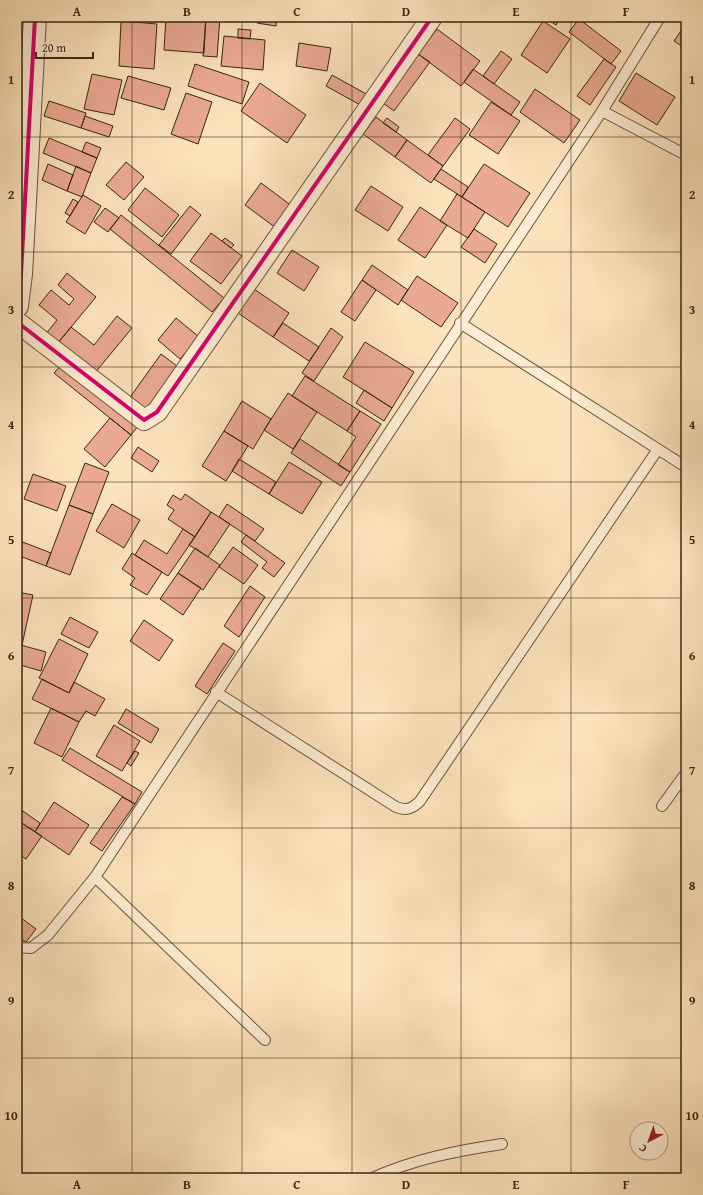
<svg xmlns="http://www.w3.org/2000/svg" width="703" height="1195" viewBox="0 0 703 1195" font-family="'Gentium Book Plus',serif">
  <rect width="100%" height="100%" fill="#fde3bc"/>
  <filter id="stains"><feTurbulence type="fractalNoise" baseFrequency=".005" numOctaves="4"/><feColorMatrix values="0 0 0 0 .2 0 0 0 0 .09 0 0 0 0 .02 0 0 0 .5 -.17"/></filter>
  <radialGradient id="worn" r=".72"><stop offset=".6" stop-color="#630" stop-opacity="0"/><stop offset="1" stop-color="#630" stop-opacity=".3"/></radialGradient>
  <!-- building -->
  <path fill="#eaa993" stroke="#392612" d="M166,17H206L204,53L164,50Z
    M206,17H220L217,57L203,56Z
    M258,17H277L276,26L257,23Z
    M307,17H337L336,22Z
    M544,17H561L556,25Z
    M579,19L621,51L611,64L569,32Z
    M121,21L157,24L154,69L119,66Z
    M543,21L570,39L547,73L521,55Z
    M683,28L686,30V49L674,41Z
    M238,29L251,30L250,39L238,38Z
    M437,29L480,61L461,86L418,54Z
    M224,36L265,40L263,70L221,66Z
    M299,43L331,48L327,71L296,66Z
    M501,51L512,59L494,84L483,76Z
    M418,54L430,62L394,111L383,103Z
    M604,59L616,67L590,105L577,96Z
    M195,64L249,82L242,104L188,86Z
    M473,69L520,102L511,115L464,82Z
    M636,73L675,97L657,125L619,101Z
    M92,74L122,80L114,115L84,109Z
    M332,75L368,95L362,106L326,86Z
    M128,76L171,88L164,110L121,98Z
    M260,83L306,115L287,143L241,111Z
    M535,89L580,120L564,143L520,112Z
    M186,93L212,102L198,144L171,134Z
    M49,101L86,113L81,128L44,116Z
    M491,102L520,121L498,154L469,135Z
    M85,116L113,126L109,137L81,128Z
    M376,117L407,140L395,157L363,134Z
    M387,118L399,127L396,132L383,123Z
    M455,118L470,129L443,166L428,155Z
    M49,138L97,158L91,173L43,153Z
    M407,140L443,166L431,183L395,157Z
    M86,142L101,148L97,158L82,152Z
    M126,162L144,177L124,200L106,185Z
    M48,164L73,175L67,191L42,180Z
    M484,164L530,193L508,227L462,197Z
    M76,166L91,173L82,197L67,191Z
    M441,169L468,187L462,197L434,179Z
    M261,183L292,206L276,228L245,205Z
    M371,186L403,207L388,231L355,210Z
    M145,188L179,215L162,237L128,210Z
    M457,194L485,212L468,238L440,221Z
    M83,195L101,206L85,234L66,222Z
    M73,199L78,202L70,216L65,213Z
    M190,206L201,215L171,254L159,245Z
    M420,207L447,225L425,258L398,240Z
    M105,208L119,218L108,232L94,222Z
    M121,215L224,298L212,312L110,229Z
    M474,229L497,244L485,263L461,247Z
    M211,233L242,256L221,284L190,261Z
    M225,238L234,245L231,248L222,241Z
    M292,250L319,267L304,291L277,273Z
    M372,265L408,290L398,305L362,280Z
    M67,273L96,297L57,344L45,335L57,320L39,305L51,290L69,305L74,299L58,285Z
    M417,276L458,303L441,327L401,300Z
    M362,280L376,290L355,321L341,312Z
    M251,287L289,313L273,337L235,311Z
    M117,316L132,328L94,374L57,344L71,327L94,345Z
    M176,318L199,337L180,359L158,340Z
    M283,323L319,347L309,361L273,337Z
    M331,328L343,337L314,381L302,373Z
    M365,342L414,372L392,408L343,377Z
    M161,354L177,366L144,412L128,400Z
    M62,364L138,426L131,435L54,373Z
    M305,376L360,411L347,431L292,396Z
    M364,390L392,408L384,421L356,403Z
    M288,393L317,412L293,449L264,430Z
    M242,401L271,419L253,449L224,431Z
    M360,411L381,424L350,472L338,465L356,437L347,431Z
    M110,418L131,435L105,467L84,449Z
    M224,431L248,446L226,481L202,466Z
    M300,439L350,472L341,486L291,453Z
    M138,447L159,461L152,472L131,458Z
    M239,459L276,482L269,494L232,471Z
    M289,462L322,482L302,514L269,494Z
    M85,463L109,472L93,514L69,505Z
    M33,474L66,486L57,511L24,499Z
    M185,494L211,512L195,537L168,519L174,510L167,505L173,495L181,500Z
    M112,504L140,520L124,548L96,531Z
    M227,504L264,529L255,541L219,517Z
    M69,505L93,514L70,575L46,566Z
    M211,512L230,524L208,557L189,545Z
    M183,529L195,537L168,576L135,555L144,540L167,554Z
    M246,535L285,563L274,577L262,568L267,562L241,542Z
    M20,541L51,553L46,566L17,555Z
    M233,547L258,565L244,584L219,567Z
    M195,548L220,565L203,590L178,573Z
    M132,553L162,572L147,595L130,585L135,578L122,569Z
    M178,573L201,588L183,615L160,599Z
    M250,586L265,597L239,637L224,626Z
    M17,592L33,595L22,645L17,644Z
    M70,617L98,632L89,648L61,634Z
    M144,620L173,640L159,661L130,641Z
    M59,639L88,654L69,693L39,678Z
    M223,643L235,651L207,694L195,686Z
    M17,644L46,652L41,671L17,664Z
    M42,679L69,693L74,682L105,699L95,716L86,711L79,722L32,699Z
    M51,708L79,722L62,757L34,743Z
    M126,709L159,729L151,743L118,723Z
    M114,725L140,741L122,771L96,756Z
    M70,748L142,792L135,804L62,760Z
    M135,751L139,753L131,766L127,763Z
    M122,797L135,804L102,851L90,843Z
    M54,802L89,825L69,855L35,832Z
    M17,807L40,823L35,832L17,820Z
    M17,820L42,836L26,859L17,853Z
    M17,915L36,929L26,942L17,936Z"/>
  <g fill="none" stroke-linecap="round" stroke-linejoin="round">
    <!-- service casing -->
    <g stroke="#6a553c" stroke-width="12">
      <path id="service" d="M602,111L686,155
        M460,323L686,467
        M216,692L396,807C406,811 412,809 420,801L658,449
        M662,806L686,773
        M95,877L265,1040
        M17,947L31,948L48,935L95,877L602,111L660,17
        M372,1178C415,1159 455,1151 502,1144"/>
    </g>
    <!-- minor casing -->
    <g stroke="#6a553c" stroke-width="22">
      <path id="minor" d="M17,322L144,420L157,412L432,17"/>
    </g>
    <!-- tertiary casing -->
    <g stroke="#6a553c" stroke-width="24">
      <path id="tertiary" d="M17,306L21,274L35,17"/>
    </g>
    <!-- service -->
    <use href="#service" stroke="#feedd3" stroke-width="10"/>
    <!-- minor -->
    <use href="#minor" stroke="#feedd3" stroke-width="20"/>
    <!-- tertiary -->
    <use href="#tertiary" stroke="#feedd3" stroke-width="22"/>
    <!-- cycleway casing -->
    <g stroke="#feedd3" stroke-width="6">
      <path id="cycleway" d="M17,306L21,274L35,17
        M17,322L144,420L157,412L432,17"/>
    </g>
    <!-- cycleway -->
    <use href="#cycleway" stroke="#d6006c" stroke-width="4"/>
  </g>
  <!-- grid -->
  <path fill="none" stroke="#392612" stroke-width="1" stroke-opacity="0.55" d="M132,17V1178M242,17V1178M352,17V1178M461,17V1178M571,17V1178M17,137H686M17,252H686M17,367H686M17,482H686M17,598H686M17,713H686M17,828H686M17,943H686M17,1058H686"/>
  <!-- margin -->
  <rect width="703" height="1195" fill="none" stroke="#fde3bc" stroke-width="44"/>
  <!-- north arrow -->
  <g transform="translate(649 1141) rotate(221)"><circle r="19" fill="#feedd3" stroke="#af9d86"/>
  <path d="M0-3L7 15L0 10L-7 15Z" fill="#8f2418"/>
  <text y="-6" font-size="11" font-weight="bold" text-anchor="middle" fill="#392612">С</text>
  </g>
  <!-- scale -->
  <path d="M36 52v6h57v-6" fill="none" stroke="#392612" stroke-width="2"/>
  <text x="42" y="52" font-size="12" fill="#392612" stroke="#feedd3" stroke-width="3" paint-order="stroke">20 m</text>
  <rect x="22" y="22" width="659" height="1151" fill="none" stroke="#392612" stroke-width="1.5"/>
  <g font-size="13" text-anchor="middle" font-weight="bold" fill="#392612">
    <text x="77" y="16">A</text>
    <text x="187" y="16">B</text>
    <text x="297" y="16">C</text>
    <text x="406" y="16">D</text>
    <text x="516" y="16">E</text>
    <text x="626" y="16">F</text>
    <text x="11" y="84">1</text>
    <text x="692" y="84">1</text>
    <text x="11" y="199">2</text>
    <text x="692" y="199">2</text>
    <text x="11" y="314">3</text>
    <text x="692" y="314">3</text>
    <text x="11" y="429">4</text>
    <text x="692" y="429">4</text>
    <text x="11" y="544">5</text>
    <text x="692" y="544">5</text>
    <text x="11" y="660">6</text>
    <text x="692" y="660">6</text>
    <text x="11" y="775">7</text>
    <text x="692" y="775">7</text>
    <text x="11" y="890">8</text>
    <text x="692" y="890">8</text>
    <text x="11" y="1005">9</text>
    <text x="692" y="1005">9</text>
    <text x="11" y="1120">10</text>
    <text x="692" y="1120">10</text>
    <text x="77" y="1189">A</text>
    <text x="187" y="1189">B</text>
    <text x="297" y="1189">C</text>
    <text x="406" y="1189">D</text>
    <text x="516" y="1189">E</text>
    <text x="626" y="1189">F</text>
  </g>
  <rect width="100%" height="100%" filter="url(#stains)"/>
  <rect width="100%" height="100%" fill="url(#worn)"/>
</svg>
